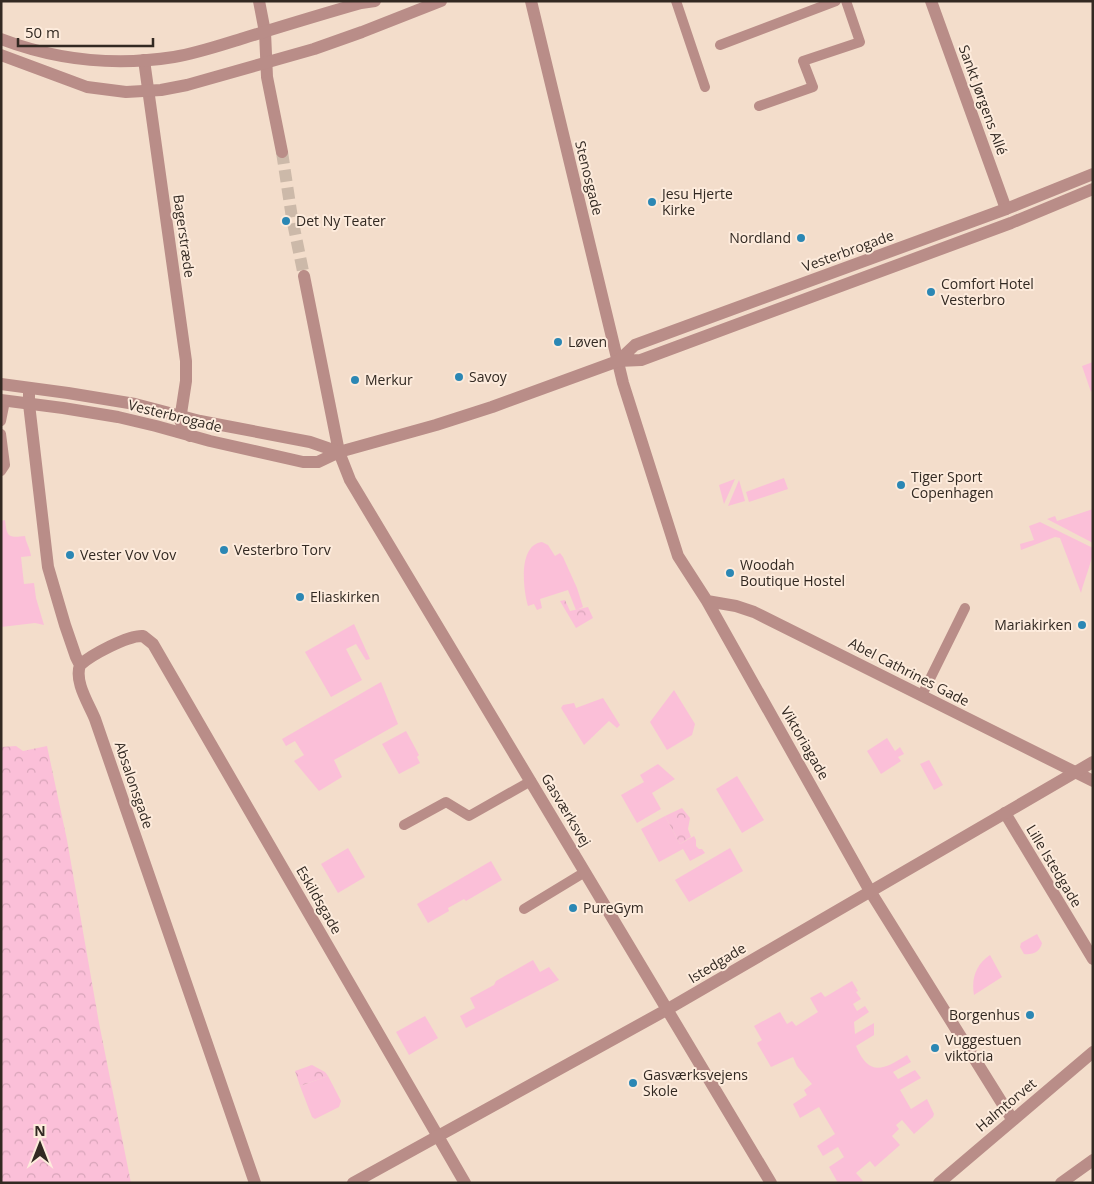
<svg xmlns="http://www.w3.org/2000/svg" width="1094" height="1184" viewBox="0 0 1094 1184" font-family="'Open Sans',sans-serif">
  <defs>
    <pattern id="forest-crowns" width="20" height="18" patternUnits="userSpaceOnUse" patternTransform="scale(1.25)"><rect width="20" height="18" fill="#fbbfd8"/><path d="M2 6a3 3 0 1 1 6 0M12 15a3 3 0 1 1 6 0" fill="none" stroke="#d8a4b9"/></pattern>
  </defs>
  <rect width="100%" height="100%" fill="#f3ddcb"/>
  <!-- green -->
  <path fill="#fbbfd8" d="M1093,362V388L1091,392L1082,366Z
    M784,478L788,489L749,502L746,492Z
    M735,479L724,504L719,485Z
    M739,480L745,501L728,506Z
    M1093,509V543L1047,519L1055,516L1057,521Z
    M5,520C7,537 8,538 25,536C26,543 30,548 31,556L21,557L24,584L34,583L36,598L44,625L35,623L1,627V521Z
    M1040,522L1093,548C1093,560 1084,580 1081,593L1060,538L1055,537L1021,550L1020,544L1034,540L1029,526Z
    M542,542L548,545L555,556L560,553L563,557L577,588L583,607L576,610L568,590L540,599L542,608L537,610L534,604L528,606C523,589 518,545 542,542Z
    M354,624L370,659L366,660L356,644L346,649L362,680L331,697L305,652Z
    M381,682L398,724L334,760L342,777L319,791L294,761L304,755L295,741L286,746L282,739Z
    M674,690L695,724L692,735L667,750L650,722Z
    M603,698L620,725L617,728L609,721L584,745L561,708L563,705L574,703L576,708Z
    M406,731L419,755L417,757L420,763L399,774L382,744Z
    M887,738L895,751L900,747L904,754L898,757L901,761L881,774L867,751Z
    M929,760L943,785L934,790L920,764Z
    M658,764L675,779L652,793L661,809L637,823L621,795L644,782L640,775Z
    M737,776L764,820L742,833L716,789Z
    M665,816L680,844L694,836L696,840V846L699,849H702L705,853L690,861L683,849L659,862L641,829Z
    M348,848L365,877L338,893L321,864Z
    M730,848L743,871L689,902L675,880Z
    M491,861L502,880L466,901L464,899L448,908L449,911L428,923L417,904Z
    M1037,934L1042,943C1040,952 1033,955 1024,954L1020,947L1021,943Z
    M990,955L1002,977L974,995C971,979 976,964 990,955Z
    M533,960L540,972L549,967L559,980L466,1028L460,1016L475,1008L470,998L494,985L496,981Z
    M852,981L858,991L856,992L861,999L853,1004L857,1011L865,1006L869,1012L854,1022L855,1034L874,1023V1035L856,1046C869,1077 883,1070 907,1055L911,1062L893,1072L898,1079L915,1070L921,1078L900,1090L911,1109L927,1099L934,1114L933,1117L914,1134L902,1120L896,1125L899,1129L892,1136L900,1145L875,1167L870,1161L856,1173L863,1181L860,1183H838L829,1167L844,1157L838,1147L823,1156L817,1146L835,1134L819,1107L800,1118L793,1104L807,1095L804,1090L812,1084L797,1066L793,1057L771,1067L757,1043L762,1040L754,1026L780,1012L787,1024L792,1021L796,1026L818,1012L810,998L821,992L825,997Z
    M425,1016L438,1038L409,1055L396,1032Z
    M328,1076L341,1101L339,1107L315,1119L312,1117L300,1086Z"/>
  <!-- forest -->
  <path fill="url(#forest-crowns)" d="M565,600L570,611L588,607L593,618L576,628L560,601Z
    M16,746L23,751L47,746L67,840L99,1023L131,1183H1V747Z
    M682,808L690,818L688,829L691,837L680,844L665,816Z
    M312,1065L325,1072L328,1076L300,1086L295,1071Z"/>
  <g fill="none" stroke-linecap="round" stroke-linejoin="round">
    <!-- minor-tunnel -->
    <path stroke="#ccb9a9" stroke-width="12" stroke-dasharray="12 6" stroke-linecap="butt" d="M282,152L292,218L304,276"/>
    <!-- service -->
    <path stroke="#b98d88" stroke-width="10" d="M676,1L705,87
      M720,45L836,1
      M759,106L813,87L803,61L860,42L846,1
      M1,421L5,401
      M1,434L5,465L1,471
      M922,695L965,608
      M404,825L446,802L469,816L531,781
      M524,909L585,872"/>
    <!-- minor -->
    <path stroke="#b98d88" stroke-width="12" d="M259,1L265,32L267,77L282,152
      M531,1L623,383L678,556L707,601L870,891L1012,1119
      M931,1L1006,209
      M144,60L186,361V381L180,420L185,430L190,436
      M304,276L339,452
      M29,389V404L48,567L65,625L76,657L80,665C74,682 89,704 95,719L255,1183
      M707,601L736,606L754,612L1093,781
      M80,665C91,655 128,635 143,636L153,644L465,1183
      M1005,813L1093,959
      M939,1183L1093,1052
      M1061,1183L1093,1160"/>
    <!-- tertiary -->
    <path stroke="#b98d88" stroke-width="12" d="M1,39C56,60 116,66 174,57C198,53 221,45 244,38C283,26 322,14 361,3L375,1
      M1,55L87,87L126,92L161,90L187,85L314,49L362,32L441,1
      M618,361L635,345L1006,209L1093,174
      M1,384L68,393L135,404L200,421L310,442L339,452
      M1,400L63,408L118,417L156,426L210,441L303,462H318L339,452L436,425L492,407L618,361L641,360L1011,223L1093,189
      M339,452L350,480L771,1183
      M353,1183L668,1009L1093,762"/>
  </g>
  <!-- markers -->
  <g fill="#2b87b4" stroke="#fdebdc" stroke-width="2">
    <circle cx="652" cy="202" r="5"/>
    <circle cx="286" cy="221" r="5"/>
    <circle cx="801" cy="238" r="5"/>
    <circle cx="931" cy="292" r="5"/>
    <circle cx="558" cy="342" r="5"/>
    <circle cx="459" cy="377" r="5"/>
    <circle cx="355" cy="380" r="5"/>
    <circle cx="901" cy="485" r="5"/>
    <circle cx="224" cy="550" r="5"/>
    <circle cx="70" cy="555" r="5"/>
    <circle cx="730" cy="573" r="5"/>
    <circle cx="300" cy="597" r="5"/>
    <circle cx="1082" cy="625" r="5"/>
    <circle cx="573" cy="908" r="5"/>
    <circle cx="1030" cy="1015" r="5"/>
    <circle cx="935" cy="1048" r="5"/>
    <circle cx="633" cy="1083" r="5"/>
  </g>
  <g text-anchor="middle" stroke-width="4" stroke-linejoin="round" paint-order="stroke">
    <!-- street labels -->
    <g font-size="14" fill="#322922" stroke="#fdebdc">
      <text transform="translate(983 100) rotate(70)" y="5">Sankt Jørgens Allé</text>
      <text transform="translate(589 178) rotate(76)" y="5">Stenosgade</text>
      <text transform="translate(184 236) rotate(82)" y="5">Bagerstræde</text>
      <text transform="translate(848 251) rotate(-20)" y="5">Vesterbrogade</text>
      <text transform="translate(175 416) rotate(14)" y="5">Vesterbrogade</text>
      <text transform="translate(909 672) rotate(27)" y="5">Abel Cathrines Gade</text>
      <text transform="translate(805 743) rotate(60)" y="5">Viktoriagade</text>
      <text transform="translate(134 785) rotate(71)" y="5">Absalonsgade</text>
      <text transform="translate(566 810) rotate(59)" y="5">Gasværksvej</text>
      <text transform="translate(1054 866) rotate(59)" y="5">Lille Istedgade</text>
      <text transform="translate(319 900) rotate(60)" y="5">Eskildsgade</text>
      <text transform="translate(717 963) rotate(-31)" y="5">Istedgade</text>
      <text transform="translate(1006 1105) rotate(-40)" y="5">Halmtorvet</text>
    </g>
    <!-- poi labels -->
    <g font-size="14" fill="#322922" stroke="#fdebdc" text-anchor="start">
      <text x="662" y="199">Jesu Hjerte<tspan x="662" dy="16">Kirke</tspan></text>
      <text x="296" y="226">Det Ny Teater</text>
      <text x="791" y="243" text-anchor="end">Nordland</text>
      <text x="941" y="289">Comfort Hotel<tspan x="941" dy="16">Vesterbro</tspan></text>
      <text x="568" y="347">Løven</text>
      <text x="469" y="382">Savoy</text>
      <text x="365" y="385">Merkur</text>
      <text x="911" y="482">Tiger Sport<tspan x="911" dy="16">Copenhagen</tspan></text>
      <text x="234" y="555">Vesterbro Torv</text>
      <text x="80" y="560">Vester Vov Vov</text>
      <text x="740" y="570">Woodah<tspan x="740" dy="16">Boutique Hostel</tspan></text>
      <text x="310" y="602">Eliaskirken</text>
      <text x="1072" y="630" text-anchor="end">Mariakirken</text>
      <text x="583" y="913">PureGym</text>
      <text x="1020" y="1020" text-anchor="end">Borgenhus</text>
      <text x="945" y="1045">Vuggestuen<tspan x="945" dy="16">viktoria</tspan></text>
      <text x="643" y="1080">Gasværksvejens<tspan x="643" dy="16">Skole</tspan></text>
    </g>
  </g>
  <!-- border -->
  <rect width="1094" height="1184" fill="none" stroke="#322922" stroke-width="5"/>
  <!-- north arrow -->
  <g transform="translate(40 1144)" stroke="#fdebdc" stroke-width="4" paint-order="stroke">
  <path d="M0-4L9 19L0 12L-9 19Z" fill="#322922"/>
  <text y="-8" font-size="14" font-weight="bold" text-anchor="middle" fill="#322922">N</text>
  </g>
  <!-- scale -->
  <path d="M18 38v8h135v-8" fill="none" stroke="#322922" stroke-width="2.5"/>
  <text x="25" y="38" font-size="15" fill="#322922" stroke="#fdebdc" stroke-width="4" paint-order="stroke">50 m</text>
</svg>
